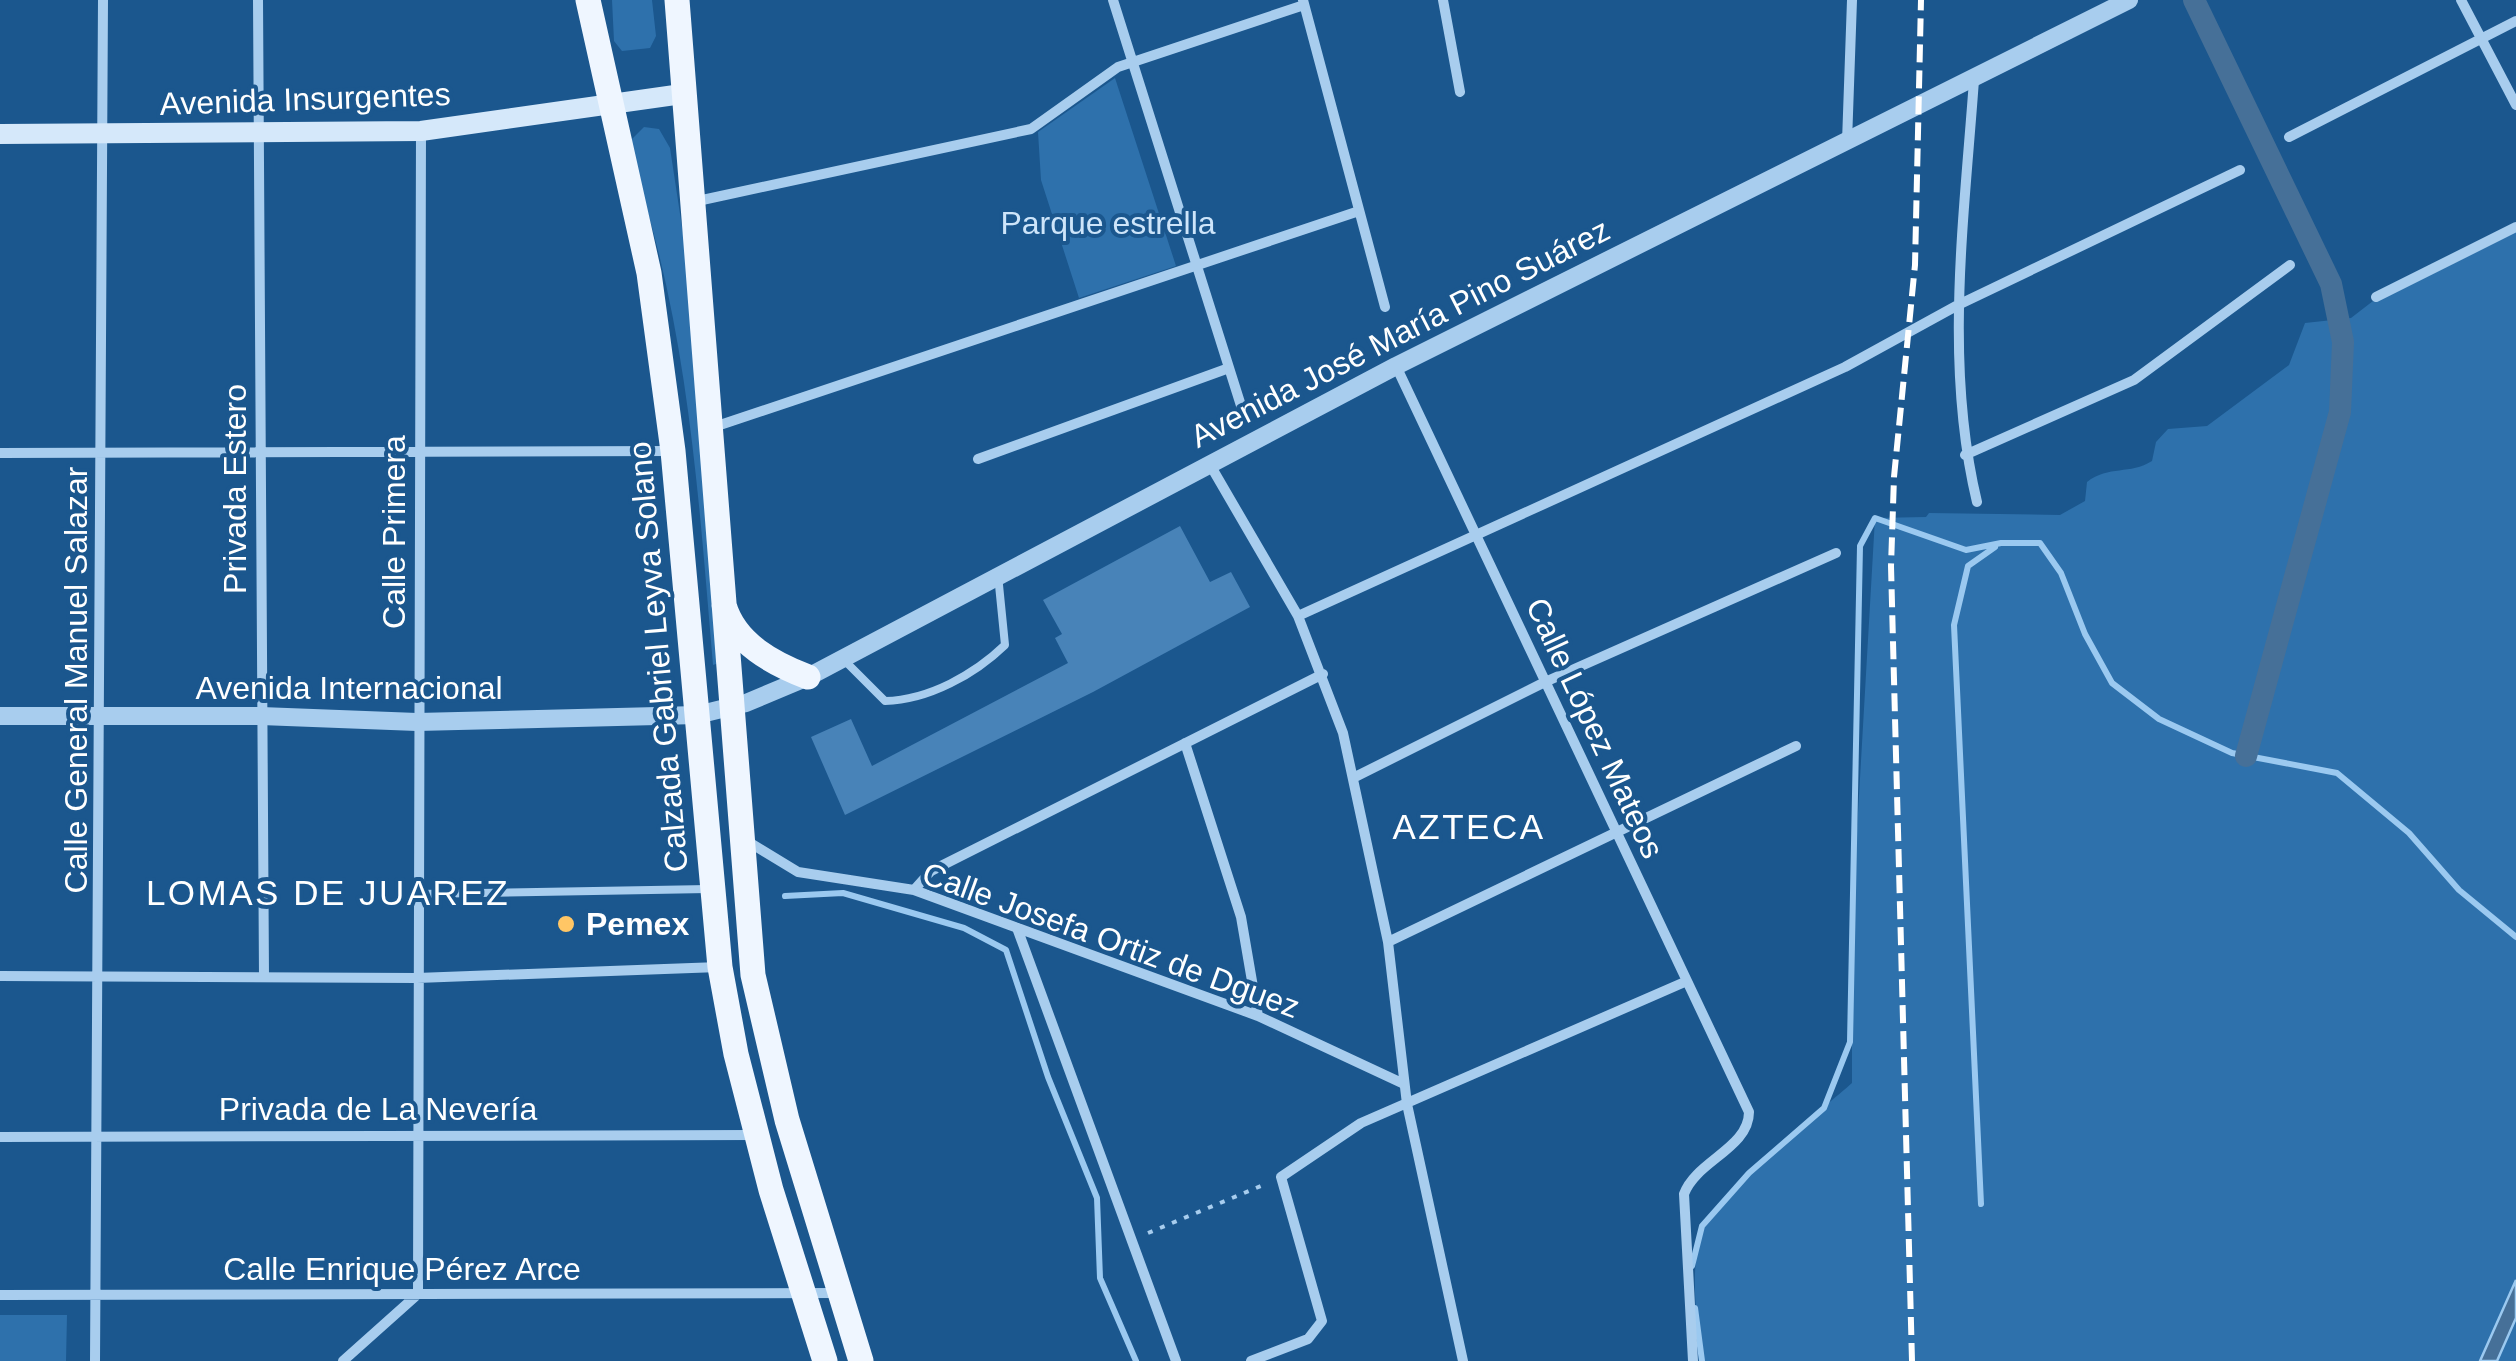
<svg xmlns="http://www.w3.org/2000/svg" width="2516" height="1361" viewBox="0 0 2516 1361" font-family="Arial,sans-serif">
  <rect width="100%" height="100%" fill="#1b578e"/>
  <!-- green -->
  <path fill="#2e71ac" d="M612,0H652L656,36L650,48L622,51L614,41Z
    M1115,78L1176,266L1079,298L1041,180L1038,132Z
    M644,127L659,129L670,148L694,306L719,663L713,665C698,489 687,312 626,145Z
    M2516,224V1361H1702C1696,1320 1690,1270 1701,1229C1709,1200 1824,1108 1852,1083V917L1875,518L1926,517L1929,513L2060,515L2085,501L2087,482C2109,465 2130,475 2152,461L2156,442L2168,429L2207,426L2289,365L2305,323L2351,318L2373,301Z
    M0,1315H67L66,1361H0Z"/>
  <!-- water -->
  <path fill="#467098" stroke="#9bc9f0" stroke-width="2.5" d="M2516,1280V1318L2497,1361H2480Z"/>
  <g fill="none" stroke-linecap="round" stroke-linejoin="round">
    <!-- stream -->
    <path stroke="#9bc9f0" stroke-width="6" d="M785,896L843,893L964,928L1006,950L1048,1077L1097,1198L1100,1278L1136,1361
      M1981,1204L1954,625L1968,566L1995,547
      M1692,1266L1702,1226L1749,1173L1824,1108L1850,1042L1860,546L1875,518L1966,550L2001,543H2040L2061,573L2085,634L2112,683L2159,719L2232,753L2337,773L2409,833L2459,890L2516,937
      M1695,1308L1702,1361"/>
    <!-- canal -->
    <path stroke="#467098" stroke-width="22" d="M2194,0L2331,284L2343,342L2340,412L2246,756"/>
  </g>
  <!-- building -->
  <path fill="#4883b8" d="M1180,526L1210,582L1231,572L1250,607L1093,692L845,815L811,737L851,719L872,766L1068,663L1055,638L1062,634L1043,600Z"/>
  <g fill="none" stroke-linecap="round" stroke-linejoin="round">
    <!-- path -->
    <path stroke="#a8cdee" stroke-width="4" stroke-dasharray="5 8" stroke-linecap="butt" d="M1148,1233L1268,1183"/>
    <!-- service -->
    <path stroke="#a8cdee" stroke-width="8" d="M843,659L885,701C929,700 975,674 1005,645L998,575
      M418,894L708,889"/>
    <!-- minor -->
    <path stroke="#a8cdee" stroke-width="10" d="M258,0L264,977
      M1113,0L1243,412
      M1303,0L1385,307
      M1443,0L1460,92
      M2461,0L2516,105
      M1974,80C1964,220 1944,364 1977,502
      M2289,137L2516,21
      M1847,142L1852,0
      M693,202L1031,129L1118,67L1304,5
      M2376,297L2516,227
      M1396,366L1749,1112C1749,1148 1696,1161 1684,1194L1693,1361
      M711,428L1359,211
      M0,453L673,451
      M1965,455L2134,380L2290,265
      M978,459L1229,368
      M1209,463L1298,616L1343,733L1388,942L1407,1104L1463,1361
      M1298,616L1845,367L1958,305L2240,170
      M1185,743L1241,917L1258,1016
      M1355,777L1545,682L1836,553
      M747,841L798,872L914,890L1258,1016L1404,1084
      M914,890L931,871L1323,674
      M1017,928L1176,1361
      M1388,942L1796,746
      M0,976L417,978L719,967
      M0,1137L754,1135
      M0,1295L836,1293
      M95,1361L103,0
      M343,1361L418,1294L421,131
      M1251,1361L1308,1339L1322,1321L1281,1177L1361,1123L1687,981"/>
    <!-- tertiary -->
    <path stroke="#a8cdee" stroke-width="18" d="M0,716H261L417,722L697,715L746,703L808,677L1396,366L2129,0"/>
    <!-- secondary -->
    <path stroke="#d5e8fa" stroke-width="20" d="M0,134L421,131L682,94"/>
    <!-- primary -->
    <path stroke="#eff6ff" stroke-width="25" d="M588,0L649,273L673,451L720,967L736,1054L771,1190L825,1361
      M677,0L753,975L787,1120L861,1361
      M724,605C735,644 774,664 808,677"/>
    <!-- rail -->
    <path stroke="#fff" stroke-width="6" stroke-dasharray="18 8" stroke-linecap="butt" d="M1912,1361L1891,566L1894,477L1915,265L1921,0"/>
  </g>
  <!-- markers -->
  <circle fill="#ffc665" stroke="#1b578e" stroke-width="4" cx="566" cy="924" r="10"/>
  <g text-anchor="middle" stroke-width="8" stroke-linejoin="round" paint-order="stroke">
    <!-- street labels -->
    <g font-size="32" fill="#fff" stroke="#1b578e">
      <text transform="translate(305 99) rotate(-2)" y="11">Avenida Insurgentes</text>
      <text transform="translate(1400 333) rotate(-27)" y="11">Avenida José María Pino Suárez</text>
      <text transform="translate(235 489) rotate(-90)" y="11">Privada Estero</text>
      <text transform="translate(394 532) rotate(-90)" y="11">Calle Primera</text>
      <text transform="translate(658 657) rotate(-95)" y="11">Calzada Gabriel Leyva Solano</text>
      <text transform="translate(76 680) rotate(-90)" y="11">Calle General Manuel Salazar</text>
      <text x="349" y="699">Avenida Internacional</text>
      <text transform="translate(1595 728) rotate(65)" y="11">Calle López Mateos</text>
      <text transform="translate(1111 940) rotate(20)" y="11">Calle Josefa Ortiz de Dguez</text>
      <text x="378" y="1120">Privada de La Nevería</text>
      <text x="402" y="1280">Calle Enrique Pérez Arce</text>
    </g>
    <!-- park labels -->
    <g font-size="32" fill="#cee5fa" stroke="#1b578e">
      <text x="1108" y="234">Parque estrella</text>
    </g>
    <!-- poi labels -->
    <g font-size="32" font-weight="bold" fill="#fff" stroke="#1b578e" text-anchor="start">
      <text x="586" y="935">Pemex</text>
    </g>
    <!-- neighbourhood labels -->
    <g font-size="35" letter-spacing="2.5" fill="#fff" stroke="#1b578e">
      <text x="1469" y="839">AZTECA</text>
      <text x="328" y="905">LOMAS DE JUAREZ</text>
    </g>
  </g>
</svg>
